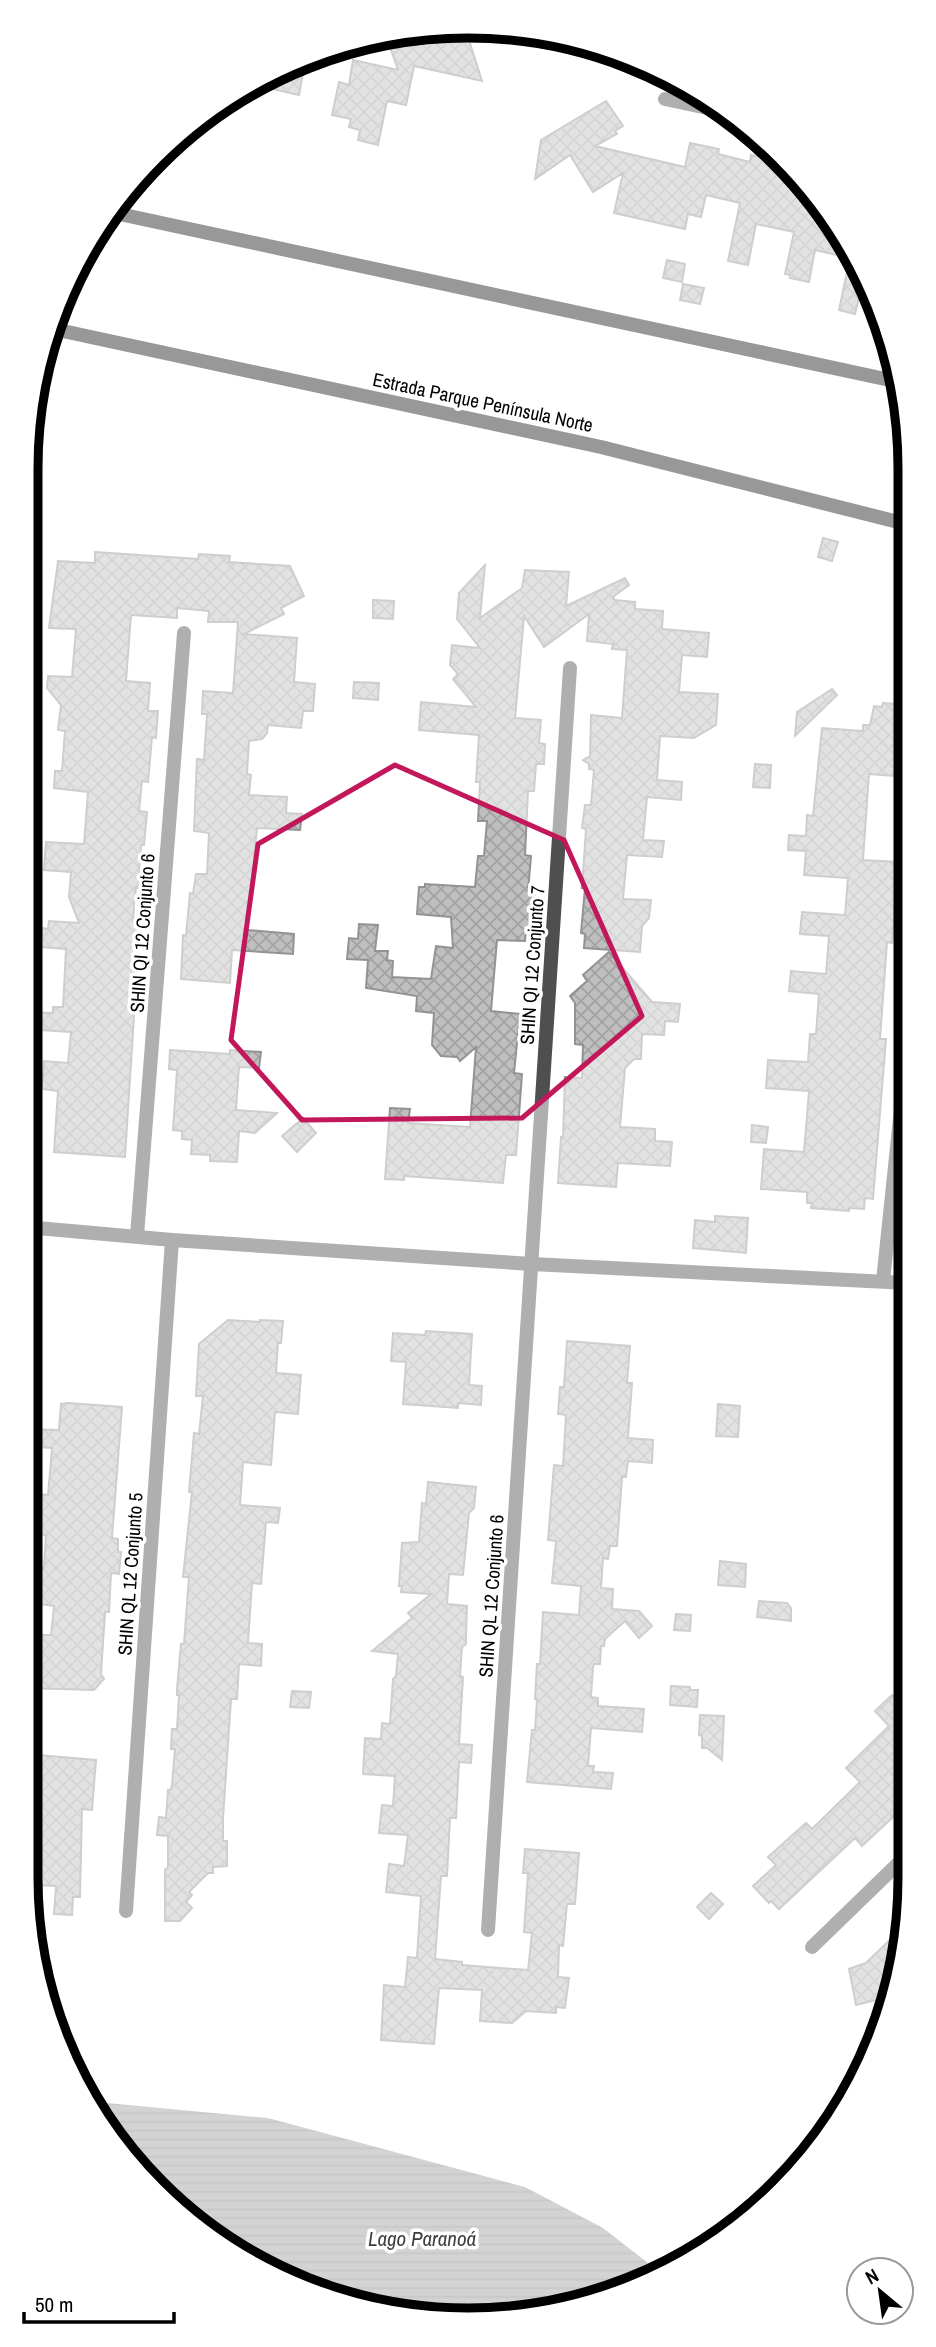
<svg xmlns="http://www.w3.org/2000/svg" width="936" height="2347" viewBox="0 0 936 2347" font-family="'Archivo Narrow',sans-serif">
  <defs>
    <pattern id="water-rules" width="6" height="5" patternUnits="userSpaceOnUse" patternTransform="scale(1.75)"><rect width="6" height="5" fill="#9d9d9d"/><path d="M0 2.5h6" fill="none" stroke="#858585"/></pattern>
    <pattern id="building-cross-hatch" width="8" height="8" patternUnits="userSpaceOnUse" patternTransform="scale(1.75)"><rect width="8" height="8" fill="#bfbfbf"/><path d="M0 0l8 8M0 8l8-8" fill="none" stroke="#a2a2a2"/></pattern>
  </defs>
  <rect width="100%" height="100%" fill="#fff"/>
  <!-- water -->
  <path fill="url(#water-rules)" d="M96,2102L268,2118L525,2187L603,2228L657,2270L555,2312L410,2317L247,2262L136,2170Z"/>
  <!-- building -->
  <path fill="url(#building-cross-hatch)" stroke="#939393" stroke-width="2" d="M439,27L466,31L482,81L414,66L406,105L387,101L378,145L358,140L360,130L349,127L351,119L332,115L339,82L349,85L353,60L398,70L388,41Z
    M305,63L299,95L255,85L272,72Z
    M606,101L623,126L615,131L617,134L595,146L685,167L690,143L719,149L718,154L750,162L751,155L782,161L800,177L871,291L861,289L855,314L839,310L850,258L815,250L809,282L790,278V275L785,274L794,232L756,224L748,265L728,261L740,203L706,195L701,217L688,214L685,229L614,213L623,173L593,192L570,155L535,179L541,140Z
    M667,260L685,264L682,282L663,278Z
    M683,284L704,288L700,304L680,300Z
    M823,538L838,542L832,561L818,557Z
    M95,552L198,559L199,554L230,556L229,562L290,566L304,596L281,608L284,614L244,634L297,638L294,682L315,684L313,711H303L301,728L268,725L267,733L262,739L249,741L247,774L251,775L249,795L287,797L286,813L302,814L300,830L257,828L247,930L294,934L293,954L232,950L230,983L181,979L183,935L186,936L190,893L193,894L196,874H207L209,833L194,831L197,759L204,760L207,714H202L203,691L233,693L238,622H208L209,611L177,608V618L131,615L126,681L150,683L148,711H158L156,738L152,737L148,782L142,781L139,811L147,812L144,845H141L138,888H136L134,904L133,923H138L136,985L125,1157L54,1152L58,1091L42,1089L44,1061L68,1063L71,1032L26,1029V1012L53,1013V1007H63L66,949L41,947L42,928L48,929L49,921L79,923L69,897L71,872L44,870L46,842L84,844L88,792L54,788L55,771H62L65,731L58,730L61,705L47,688L48,676L72,677L76,629L49,628L58,561L95,563Z
    M485,565L480,618L522,588L525,570L569,572L566,606L625,578L629,585L613,597L615,600L635,602V609L663,611L662,629L709,633L707,657L682,655L679,692L718,694L716,725L694,738L660,736L657,780L682,782L681,800L647,797L643,840L664,841L662,857L627,855L623,899L651,900L649,918L642,926L640,952L584,948L585,934L581,933L585,888H582L586,829L582,828L585,805H591L594,770L589,769V764L583,760L590,756L591,715L622,718L627,650L612,649L613,644L587,641L589,614L544,647L524,616L515,718L541,720L539,743L545,744L544,764H536L534,791H528L525,855L531,856L528,891H535L532,927H526L525,941L497,940L491,1011L520,1014L514,1073L522,1074L516,1155H506L503,1183L404,1176V1180L385,1179L390,1108L410,1109L408,1123L470,1127L476,1047L460,1061L457,1057L441,1056L432,1045L434,1013L416,1011L417,996L366,988L368,960L347,959L349,938L358,939L359,924L378,925L375,951H388L387,960L393,961L392,977L431,979L436,946L453,948L451,917L417,914L419,887H425V884L475,887L478,856H484L487,821H478L480,782H476L479,735L419,730L421,702L476,707L453,679L458,674L450,665L452,645L480,648L457,619L459,593Z
    M373,600L394,601L393,619L373,618Z
    M354,682L379,683L378,700L353,698Z
    M832,689L837,695L795,736L797,712Z
    M883,703L907,705V777L869,774L863,860L899,862L892,943L887,942L880,1039H886L873,1199L865,1198L864,1209L849,1208V1211L811,1208L812,1203H807V1192L761,1189L764,1149L804,1152L809,1091L766,1088L768,1060L808,1062L810,1034H816L819,994L789,991L791,971L826,974L829,936L800,934L802,912L845,915L848,878L804,875L806,851L788,850L789,835L806,836L807,815L813,816L822,728L863,731V725H870L874,706L882,707Z
    M755,764L771,765L770,788L753,787Z
    M609,952L652,1002L680,1004L678,1022L665,1021L664,1035L642,1034L641,1059H634L625,1068L620,1127L655,1129V1141L672,1142L670,1166L618,1163L616,1187L558,1183L561,1137L563,1138L565,1077L582,1078L583,1045L575,1044V1003L570,996L587,981L583,975Z
    M170,1050L230,1054V1050L261,1052L259,1068L239,1067L236,1110L277,1113L255,1133L239,1131L237,1162L210,1161V1155L191,1154L192,1140L182,1139V1131L173,1130L177,1070L169,1069Z
    M303,1118L316,1133L297,1152L282,1136Z
    M752,1125L768,1127L766,1143L751,1142Z
    M715,1216L748,1218L746,1253L693,1248L695,1220L715,1222Z
    M228,1320L260,1322V1320L283,1321L281,1343H278L276,1373L301,1375L298,1414L275,1412L271,1465L243,1462L240,1505L280,1508L278,1523L266,1522L261,1584L252,1583L248,1643L262,1644L261,1666L239,1664L237,1699H231L223,1818V1841H227V1866L213,1867V1873H208L189,1892L192,1895L186,1902L192,1908L180,1921H165V1870L168,1867V1836L157,1835L159,1817L166,1818L168,1790H170L172,1786L175,1749H171L172,1729H177L179,1695H177V1689L181,1644H184L189,1577H183L192,1492H189L194,1433L199,1434L203,1396H196L199,1344Z
    M426,1331L472,1334L469,1385L482,1386L481,1405L458,1403V1408L403,1404L406,1362L391,1361L393,1333L425,1335Z
    M567,1341L630,1346L627,1383H632L628,1438L653,1440L652,1463L628,1461L626,1477H622L617,1546H610L608,1559L603,1558L601,1588L613,1589L612,1609L639,1611L652,1626L639,1638L625,1621L605,1639L604,1646H601L600,1664H594L593,1667L591,1697L598,1698V1706L644,1709L642,1732L591,1728L588,1766H594L593,1772L613,1773L611,1789L527,1782L532,1730H535L537,1699H535L537,1664H540L543,1612L579,1615L581,1586L552,1583L556,1541L548,1540L554,1465L563,1466L566,1415L558,1414L560,1387H564Z
    M68,1403L122,1407L112,1538L118,1539V1552H121L119,1574L111,1573L109,1612H105L101,1674L104,1679L94,1690L26,1688V1667L38,1668L41,1635H51L54,1606L26,1602V1567L44,1568L46,1535L26,1533V1493L48,1495L52,1448L26,1446L27,1429L59,1430L61,1404Z
    M718,1404L740,1406L738,1437L716,1436Z
    M428,1482L476,1487L474,1508L469,1513L463,1575L449,1574L447,1604L467,1606L466,1636V1644L462,1647L460,1676L463,1677L459,1744L472,1745L471,1763L459,1762L456,1818H450L447,1876H441L435,1959L462,1962V1965L528,1970L532,1933L524,1932L528,1873H523L525,1849L579,1853L575,1904H567L563,1946L559,1945L558,1977L569,1978L565,2008L556,2007V2013L526,2011L512,2023L480,2021L482,1990L439,1988L434,2044L381,2040L384,1985L405,1987L408,1957L417,1958L421,1896L386,1892L389,1864L404,1866L408,1835L379,1833L382,1805L393,1806L395,1776L363,1774L365,1738L381,1739L382,1723L390,1724L393,1679L396,1676L398,1654L372,1651L412,1618L408,1613L431,1594L401,1592L402,1586H399L402,1543L419,1542L422,1503L426,1504Z
    M720,1561L746,1564L745,1587L718,1585Z
    M759,1601L787,1603L791,1608V1621L757,1617Z
    M676,1614L691,1615L690,1631L674,1630Z
    M671,1686L690,1687V1690H698L697,1707L670,1705Z
    M292,1691L311,1692L309,1708L290,1707Z
    M892,1695L909,1714L910,1801L862,1846L855,1838L779,1909L771,1901L769,1903L753,1886L776,1865L768,1857L806,1823L812,1829L860,1782L846,1768L889,1726L875,1711Z
    M700,1715L724,1716L722,1760L707,1748H702V1736L699,1735Z
    M26,1754L96,1760L92,1810L82,1809L80,1897H73L72,1915L54,1914L56,1886L34,1885L35,1869H26Z
    M711,1893L723,1904L709,1919L697,1907Z
    M901,1929L889,2008L880,1999L856,2005L849,1969L866,1963Z"/>
  <g fill="none" stroke-linecap="round" stroke-linejoin="round">
    <!-- minor -->
    <path stroke="#4f4f4f" stroke-width="14" d="M665,99L726,112
      M137,1236L184,633
      M883,1281L908,1042
      M126,1911L172,1240
      M488,1930L570,668
      M812,1947L910,1852"/>
    <!-- tertiary -->
    <path stroke="#4f4f4f" stroke-width="14" d="M26,1227L172,1240L532,1264L908,1283"/>
    <!-- secondary -->
    <path stroke="#1c1c1c" stroke-width="14" d="M115,213L899,382
      M49,328L601,447L906,524"/>
  </g>
  <!-- marked area -->
  <path d="M0 0H936V2347H0ZM395,765L564,840L642,1016L522,1118L302,1120L231,1040L258,844Z" fill="#fff" fill-opacity=".55" fill-rule="evenodd"/>
  <path fill="none" stroke="#c2185b" stroke-width="5" stroke-linejoin="round" d="M395,765L564,840L642,1016L522,1118L302,1120L231,1040L258,844Z"/>
  <g text-anchor="middle" stroke-width="7" stroke-linejoin="round" paint-order="stroke">
    <!-- street labels -->
    <g font-size="19" fill="#000" stroke="#fff">
      <text transform="translate(483 402) rotate(12)" y="7">Estrada Parque Península Norte</text>
      <text transform="translate(142 933) rotate(-86)" y="7">SHIN QI 12 Conjunto 6</text>
      <text transform="translate(532 965) rotate(-86)" y="7">SHIN QI 12 Conjunto 7</text>
      <text transform="translate(130 1574) rotate(-86)" y="7">SHIN QL 12 Conjunto 5</text>
      <text transform="translate(491 1596) rotate(-86)" y="7">SHIN QL 12 Conjunto 6</text>
    </g>
    <!-- water labels -->
    <g font-size="21" font-style="italic" fill="#3e3e3e" stroke="#fff">
      <text x="422" y="2246">Lago Paranoá</text>
    </g>
  </g>
  <!-- crop -->
  <path d="M0 0H936V2347H0ZM468 38H468A430 430 0 0 1 898 468V1878A430 430 0 0 1 468 2308H468A430 430 0 0 1 38 1878V468A430 430 0 0 1 468 38Z" fill="#fff" fill-rule="evenodd"/>
  <path fill="none" stroke="#000" stroke-width="9" d="M468 38H468A430 430 0 0 1 898 468V1878A430 430 0 0 1 468 2308H468A430 430 0 0 1 38 1878V468A430 430 0 0 1 468 38Z"/>
  <!-- north arrow -->
  <g transform="translate(880 2291) rotate(331)"><circle r="33" fill="#ffffff" stroke="#999999" stroke-width="2"/>
  <path d="M0-5L12 26L0 18L-12 26Z" fill="#000000"/>
  <text y="-10" font-size="19" font-weight="bold" text-anchor="middle" fill="#000000">N</text>
  </g>
  <!-- scale -->
  <path d="M24 2312v10h150v-10" fill="none" stroke="#000000" stroke-width="3.5"/>
  <text x="35" y="2312" font-size="21" fill="#000000" stroke="#ffffff" stroke-width="5" paint-order="stroke">50 m</text>
</svg>
